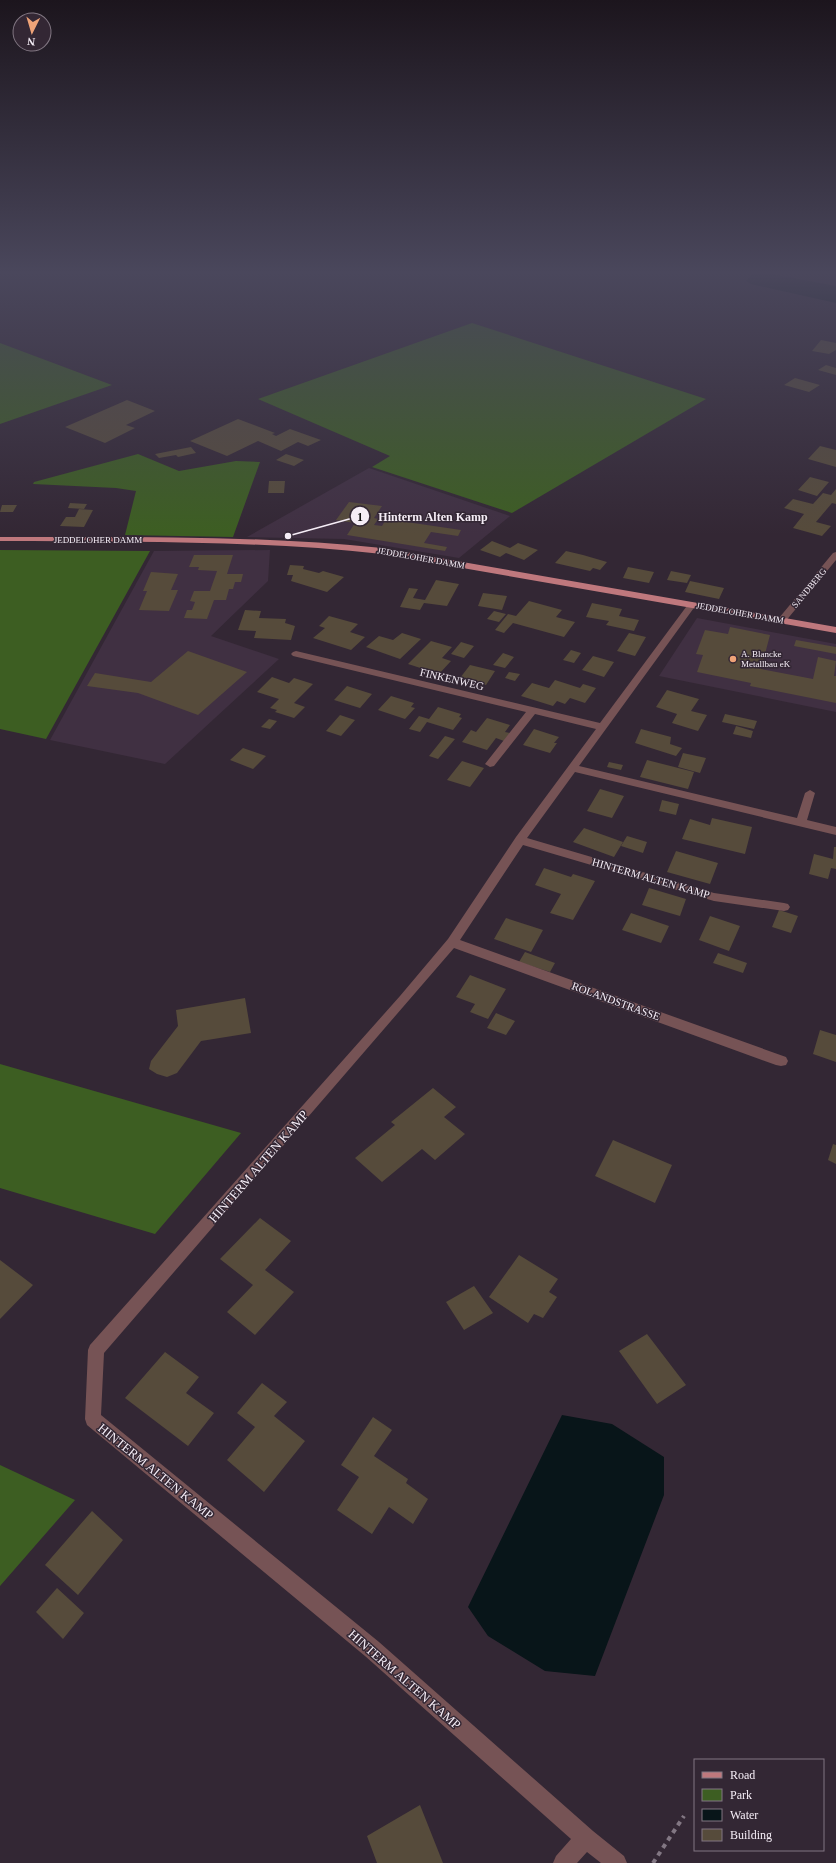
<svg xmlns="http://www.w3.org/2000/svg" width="836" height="1863" viewBox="0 0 836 1863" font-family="Georgia,serif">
  <rect width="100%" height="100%" fill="#332734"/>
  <!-- built -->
  <path fill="#403042" d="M369,468L510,516L459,558L344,539L247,537Z
    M270,550L268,581L211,636L279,659L165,764L50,740L154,551Z
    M697,618L836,644V712L659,676Z"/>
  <!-- green -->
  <path fill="#3d5e22" d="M472,323L706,399L512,513L372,467L390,456L258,399Z
    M0,343L112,385L0,424Z
    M138,454L179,471L236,461L260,462L233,537L125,535L136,491L116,488L33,484L34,482Z
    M0,550L150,551L46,739L0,729Z
    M0,1064L241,1133L155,1234L0,1188Z
    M0,1465L75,1500L0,1586Z"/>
  <!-- water -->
  <path fill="#081519" d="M752,274H771L836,286V303L751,284L746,281Z
    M562,1415L612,1424L664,1457V1495L595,1676L545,1671L488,1636L468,1607Z"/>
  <!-- building -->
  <path fill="#564b3b" d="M821,340L836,343V350L829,354L812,351Z
    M826,365L836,368V375L818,370Z
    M795,378L820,385L809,392L784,385Z
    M127,400L155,411L126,425L135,428L105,443L65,427Z
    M238,419L275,433L272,434L276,436L290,429L321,440L308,446L298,442L281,451L258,441L227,456L190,441Z
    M820,446L836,450V467L808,459Z
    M191,447L196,453L178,457L176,455L159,458L155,454Z
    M286,454L304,460L294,466L276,460Z
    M810,477L829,482L817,496L798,490Z
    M269,481H285L284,493H268Z
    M836,489V504L832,503L816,522L831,526L822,536L793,528L804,514L784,508L793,499L813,504L823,493L831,495Z
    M349,502L382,506L374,518L378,519L374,525L382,526L386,519L461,530L458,536L431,532L424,543L447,547L445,551L347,535L355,523L336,520Z
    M70,503L87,504L84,509L68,508Z
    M2,505H17L13,512H0Z
    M79,509L93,510L84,527L60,526L66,517H75Z
    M492,541L510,548L518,543L538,550L524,560L506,553L500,557L480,550Z
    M566,551L583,555L607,562L600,570L593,568L590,571L555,563Z
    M194,555H233L227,574H243L241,582H235L233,589H229L226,600H214L207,619L184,618L187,610H192L195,602L190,601L194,591H210L217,571L198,570L199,567H189Z
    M290,565L304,566L303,569L319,573L323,571L344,577L327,592L291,581L293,575H287Z
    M628,567L654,572L649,583L623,578Z
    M671,571L691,575L687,583L667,580Z
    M151,572L178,574L171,590H178L169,611L139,610L147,591H143Z
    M436,580L459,584L447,606L424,603L420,610L400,607L409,588L418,589L413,598L425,600Z
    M690,581L724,588L719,599L685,592Z
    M483,593L507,596L502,610L478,606Z
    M529,601L562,610L556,617L575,622L564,637L513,623L504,633L495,630L508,614L516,616Z
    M592,603L622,609L619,616L639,620L634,631L606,625L609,621L586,617Z
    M245,610L261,611L259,618L286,619L285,623L295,626L291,640L254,638L256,631L238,630Z
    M494,611L506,614L499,622L487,619Z
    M329,616L358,624L350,632L365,637L351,650L313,638L325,628L319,626Z
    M730,627L770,635L761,669L813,679L818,657L836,661L834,676H836V703L750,686L751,683L697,672L703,655L696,654L705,630L728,634Z
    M402,633L421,639L400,659L366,647L379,636L393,640Z
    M629,633L646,637L635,656L617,651Z
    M796,640L836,647V654L794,646Z
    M431,641L452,647L442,658L451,661L439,674L408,664Z
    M461,642L474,646L464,658L451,654Z
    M571,650L581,653L574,663L563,660Z
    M188,651L247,672L198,715L138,693L87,686L95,673L151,682Z
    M503,653L514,657L505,668L493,665Z
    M593,656L614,662L604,677L582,670Z
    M470,665L495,671L486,685L460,678Z
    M509,672L520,674L515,681L505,678Z
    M272,677L289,683L294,678L313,684L294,703L305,707L294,718L275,712L277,710L270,708L279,699L257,692Z
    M555,680L580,688L583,684L596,688L585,703L570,698L565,704L557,701L553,706L521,696L532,683L549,688Z
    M347,686L372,694L360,708L334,700Z
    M667,690L699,699L691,711L707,715L698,731L672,723L677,714L656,707Z
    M391,696L414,703L411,707L415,708L405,719L378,710Z
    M438,707L461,714L459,717L462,718L453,730L427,722L420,732L409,729L419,716L429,719Z
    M725,714L757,721L754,729L722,722Z
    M340,715L355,720L341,736L326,731Z
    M487,718L510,725L505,732L510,733L504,741L496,738L487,750L462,742L471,730L476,732Z
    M269,719L277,721L270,729L261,727Z
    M736,726L753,731L751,738L733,734Z
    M534,729L559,737L554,743H557L550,753L523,745Z
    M641,729L671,737L670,744L682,748L676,756L635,743Z
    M445,736L455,739L438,759L429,756Z
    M243,748L266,756L253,769L230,760Z
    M683,753L706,758L700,773L678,767Z
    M647,760L694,772L688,789L640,777Z
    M462,761L484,768L470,787L447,780Z
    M609,762L623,765L621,770L607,767Z
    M600,789L624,796L612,818L587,811Z
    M662,800L679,804L676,815L659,811Z
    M712,818L752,827L745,854L682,839L690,819L710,825Z
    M584,828L623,842L614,857L573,842Z
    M627,836L647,842L643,853L621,846Z
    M834,847H836V869L831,868L828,879L809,874L814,854L833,859Z
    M676,851L718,863L710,884L667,872Z
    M544,868L571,877L573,874L595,881L573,920L550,913L561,894L535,885Z
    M649,888L686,899L680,916L642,905Z
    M779,910L798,916L791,933L772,927Z
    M631,913L669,926L661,943L622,930Z
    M710,916L740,926L729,951L699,940Z
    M506,918L543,930L531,952L494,939Z
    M525,952L555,963L550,972L519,962Z
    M718,953L747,963L743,973L713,963Z
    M470,975L506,989L488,1019L470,1012L475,1004L456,997Z
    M245,998L251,1033L201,1041L177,1073L167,1077L157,1074L149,1069L151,1061L178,1026L176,1010Z
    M496,1013L515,1021L506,1035L487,1028Z
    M820,1030L836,1035V1062L813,1054Z
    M433,1088L456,1107L444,1117L465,1134L435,1160L422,1149L382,1182L355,1158L395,1125L391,1122Z
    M613,1140L672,1165L655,1203L595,1176Z
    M833,1144L836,1145V1164L828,1160Z
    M260,1218L291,1241L265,1270L294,1292L255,1335L227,1312L253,1285L220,1259Z
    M519,1255L558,1279L549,1292L557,1297L543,1318L534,1314L528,1323L489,1297Z
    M0,1260L33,1285L0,1319Z
    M474,1286L493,1313L464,1330L446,1302Z
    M647,1334L686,1385L657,1404L619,1351Z
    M165,1352L199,1377L186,1393L214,1413L188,1446L125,1398Z
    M262,1383L287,1402L274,1416L305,1441L264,1492L227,1460L255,1427L237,1413Z
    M373,1417L392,1430L374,1456L408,1479L406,1483L428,1499L413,1524L389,1507L372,1534L337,1510L359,1477L341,1465Z
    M92,1511L123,1540L78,1595L45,1565Z
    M57,1588L84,1613L63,1639L36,1612Z
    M420,1805L443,1863H377L367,1836Z"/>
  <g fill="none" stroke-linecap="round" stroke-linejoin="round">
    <!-- path -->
    <path stroke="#827783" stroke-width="4" stroke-dasharray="4.5 4.5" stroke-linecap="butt" d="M653,1863L684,1816"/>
    <!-- minor -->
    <path fill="#765355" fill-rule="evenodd" d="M836,552V560L785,622H779L777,620L779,618L833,553Z
      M692,602L696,605L579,766L797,818L805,793L810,790L815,793L807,820L836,827V835L575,772L527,838L714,893L784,903L788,904L790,907L788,910L784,911L714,901L523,845L460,940L786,1057L788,1061L786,1065L781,1066L776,1065L454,948L104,1353L101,1415L379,1642L593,1831L624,1856L627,1863H601L587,1852L577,1863H553L556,1856L571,1839L365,1656L87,1425L85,1419L88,1350L90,1345L400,996L448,939L516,837L596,729L535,714L494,766L490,767L485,764L526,712L293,656L291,654L293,652L296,651L600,723L689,603Z"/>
    <!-- major -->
    <path fill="#bf787d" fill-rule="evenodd" d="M0,537C128,537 255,535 382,548L836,627V633L382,554C255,540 128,542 0,541Z"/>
  </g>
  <!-- sky -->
  <linearGradient id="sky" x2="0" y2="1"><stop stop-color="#1c151d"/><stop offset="0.51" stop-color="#4a475c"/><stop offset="1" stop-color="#4a475c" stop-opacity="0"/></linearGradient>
  <rect width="836" height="535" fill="url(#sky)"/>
  <!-- markers -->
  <circle fill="#efa378" stroke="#332734" stroke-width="1.5" cx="733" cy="659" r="4"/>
  <g text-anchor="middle" stroke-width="3" stroke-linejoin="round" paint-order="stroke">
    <!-- far-street labels -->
    <g font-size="9" fill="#f5edf6" stroke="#332734">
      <text x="98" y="543">JEDDELOHER DAMM</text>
      <text transform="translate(421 558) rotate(10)" y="3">JEDDELOHER DAMM</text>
      <text transform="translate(809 588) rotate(-50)" y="3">SANDBERG</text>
      <text transform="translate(740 613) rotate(10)" y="3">JEDDELOHER DAMM</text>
    </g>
    <!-- far-poi labels -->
    <g font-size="9" fill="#f5edf6" stroke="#332734" text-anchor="start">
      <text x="741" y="657">A. Blancke<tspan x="741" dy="10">Metallbau eK</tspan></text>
    </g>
    <!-- street labels -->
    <g font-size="11" fill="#f5edf6" stroke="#332734">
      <text transform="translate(452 679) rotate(13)" y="4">FINKENWEG</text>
      <text transform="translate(651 878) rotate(16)" y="4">HINTERM ALTEN KAMP</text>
      <text transform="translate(616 1001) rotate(20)" y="4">ROLANDSTRASSE</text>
    </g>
    <!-- near-street labels -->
    <g font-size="13" fill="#f5edf6" stroke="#332734">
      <text transform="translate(258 1166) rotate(-49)" y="5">HINTERM ALTEN KAMP</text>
      <text transform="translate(156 1471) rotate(39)" y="5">HINTERM ALTEN KAMP</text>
      <text transform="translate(405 1679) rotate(41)" y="5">HINTERM ALTEN KAMP</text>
    </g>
  </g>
  <!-- callouts -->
  <path fill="none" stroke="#f5edf6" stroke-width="1.5" d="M288 536L360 516"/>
  <g fill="#f5edf6" stroke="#332734" stroke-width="1.5">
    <circle cx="288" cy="536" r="4"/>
    <circle cx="360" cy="516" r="10"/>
  </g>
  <g font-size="12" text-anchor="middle" font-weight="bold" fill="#111">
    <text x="360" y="521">1</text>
  </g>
  <g font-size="12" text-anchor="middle" font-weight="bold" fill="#f5edf6" stroke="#332734" stroke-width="3" stroke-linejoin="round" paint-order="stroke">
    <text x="433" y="521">Hinterm Alten Kamp</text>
  </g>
  <!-- legend -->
  <rect x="694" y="1759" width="130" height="92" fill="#332734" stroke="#817682"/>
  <rect x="702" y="1772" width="20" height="6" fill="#bf787d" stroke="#817682"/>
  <text x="730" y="1779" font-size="12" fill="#f5edf6">Road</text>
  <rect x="702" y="1789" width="20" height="12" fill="#3d5e22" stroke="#817682"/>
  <text x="730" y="1799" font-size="12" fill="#f5edf6">Park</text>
  <rect x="702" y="1809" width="20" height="12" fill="#081519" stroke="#817682"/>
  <text x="730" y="1819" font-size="12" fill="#f5edf6">Water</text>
  <rect x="702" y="1829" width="20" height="12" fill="#564b3b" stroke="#817682"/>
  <text x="730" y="1839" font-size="12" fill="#f5edf6">Building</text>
  <!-- north arrow -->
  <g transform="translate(32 32) rotate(185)"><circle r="19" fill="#332734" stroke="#817682"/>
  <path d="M0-3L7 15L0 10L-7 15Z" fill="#efa378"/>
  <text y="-6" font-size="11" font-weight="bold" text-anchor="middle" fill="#f5edf6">N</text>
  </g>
</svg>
